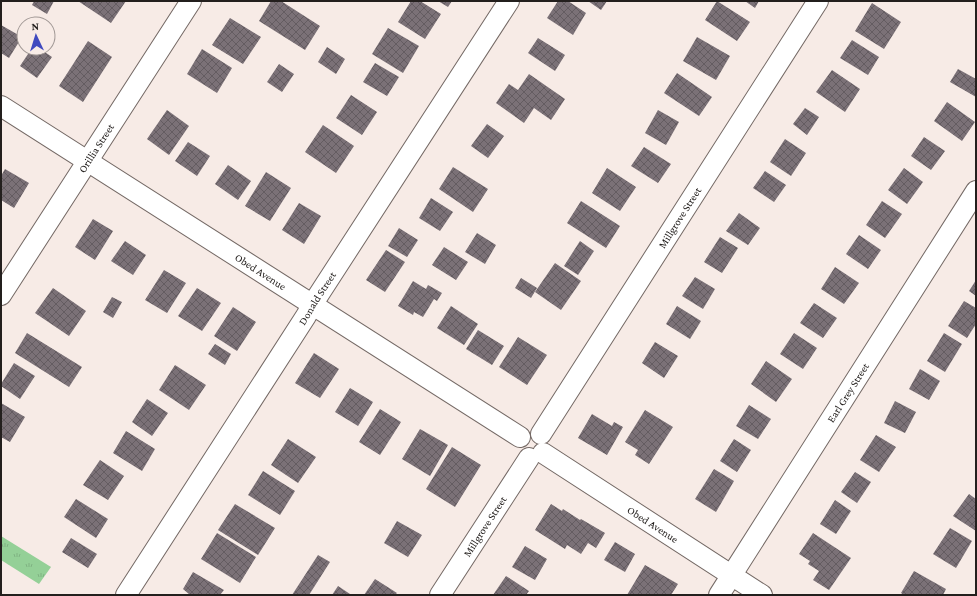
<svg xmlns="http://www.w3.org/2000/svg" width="977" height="596" viewBox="0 0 977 596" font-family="'Crimson Pro',serif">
  <defs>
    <pattern id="grass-tufts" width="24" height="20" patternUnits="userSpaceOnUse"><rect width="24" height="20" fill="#94d097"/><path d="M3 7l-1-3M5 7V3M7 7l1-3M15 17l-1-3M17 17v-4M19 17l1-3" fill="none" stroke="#7fb282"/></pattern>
    <pattern id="building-cross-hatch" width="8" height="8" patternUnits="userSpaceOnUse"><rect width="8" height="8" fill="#7b7177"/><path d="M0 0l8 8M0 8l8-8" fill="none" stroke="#645c61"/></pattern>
  </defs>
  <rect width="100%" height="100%" fill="#f7ebe6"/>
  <!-- grass -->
  <path fill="url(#grass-tufts)" d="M1,536L51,567L39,584L1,560Z"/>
  <!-- building -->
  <path fill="url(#building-cross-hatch)" d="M34,1H54L47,14L32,5Z
    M78,1H126L111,23Z
    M271,1H281L320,26L305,50L259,21Z
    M411,1H420L441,14L425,39L398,22Z
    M438,1H452L448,7Z
    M558,1H568L586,13L573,35L547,18Z
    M588,1H607L601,10Z
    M717,1L750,22L737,41L705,20Z
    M745,1H759L755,8Z
    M872,3L901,22L884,49L855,31Z
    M230,18L261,37L243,64L212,45Z
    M1,25L22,37L9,58L1,53Z
    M388,28L419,46L403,73L372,54Z
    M697,37L730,56L716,80L683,61Z
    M538,38L565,55L555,71L528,53Z
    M852,40L879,57L868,75L840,58Z
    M88,41L112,57L83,102L59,86Z
    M327,47L345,59L336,74L318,62Z
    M32,48H39L52,57L37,78L20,66Z
    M202,49L232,68L217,93L187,74Z
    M375,63L399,77L387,96L363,82Z
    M279,64L294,74L282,92L267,82Z
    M958,69L976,79V97L950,82Z
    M832,70L860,89L845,112L816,92Z
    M677,73L712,97L699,116L664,93Z
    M529,74L565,99L551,120L534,108L524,123L496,103L509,84L518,90Z
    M351,95L377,112L362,135L336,118Z
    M947,102L975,122L962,141L934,121Z
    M805,108L819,117L807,135L793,124Z
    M167,110L189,126L169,155L147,139Z
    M658,110L679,122L666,145L645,133Z
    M487,124L504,136L488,158L471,146Z
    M323,125L354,146L336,173L305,152Z
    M924,137L945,151L931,170L911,156Z
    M785,139L806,153L791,176L770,162Z
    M188,142L210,156L197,176L175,161Z
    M644,147L671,164L658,183L631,166Z
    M228,165L251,181L238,200L215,184Z
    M453,167L488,189L473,212L439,189Z
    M607,168L636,187L620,211L592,193Z
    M904,168L923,182L907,204L888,190Z
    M5,169L29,183L14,208L1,200V176Z
    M765,171L786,185L774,202L753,188Z
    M266,172L291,188L270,221L245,206Z
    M431,198L453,212L440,231L419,218Z
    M581,201L620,226L606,248L567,223Z
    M882,201L902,214L885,238L866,225Z
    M299,203L321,216L304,244L282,230Z
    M739,213L760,228L748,245L726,231Z
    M93,219L113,231L95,260L75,247Z
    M399,228L418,240L407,257L388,246Z
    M477,233L496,245L485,264L465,252Z
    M859,235L881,250L868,269L846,254Z
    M720,237L738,248L722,273L704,262Z
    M125,241L146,255L133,275L111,261Z
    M580,241L594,251L578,275L564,266Z
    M444,247L468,262L456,280L432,265Z
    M386,250L405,262L385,292L366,280Z
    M555,263L581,281L561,310L535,292Z
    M835,267L859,283L844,304L821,289Z
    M164,270L186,283L167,313L145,300Z
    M695,277L715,289L703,309L682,296Z
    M521,278L537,288L531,298L515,288Z
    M976,280V296L969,291Z
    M413,281L426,289L428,285L442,293L437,301L434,299L423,317L414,312L413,315L398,306Z
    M53,288L86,311L69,336L35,313Z
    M197,288L221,303L202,331L178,316Z
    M112,297L122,302L113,318L103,312Z
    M964,301L976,308V324L967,338L948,326Z
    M814,303L837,318L823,338L800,323Z
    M451,306L478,324L464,345L437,328Z
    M677,306L701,321L690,339L666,324Z
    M233,307L256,322L237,351L214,336Z
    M478,330L504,346L492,365L466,349Z
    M27,333L82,367L69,387L15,353Z
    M794,333L817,348L803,369L780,354Z
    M944,333L962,344L945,372L927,361Z
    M518,337L547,355L527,385L499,367Z
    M655,342L678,356L664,378L642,363Z
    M215,344L231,354L225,365L208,354Z
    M314,353L339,369L320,398L295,383Z
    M766,361L792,379L776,402L751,384Z
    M14,363L35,376L20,399L1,386V384Z
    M175,365L206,385L189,410L159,390Z
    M920,369L940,381L929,400L909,389Z
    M350,388L373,402L358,426L335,412Z
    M147,399L168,413L152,436L132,422Z
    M895,401L916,412L905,433L884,423Z
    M1,403L25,417L10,442L1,437Z
    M749,405L771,419L758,439L736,426Z
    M380,409L401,422L380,455L359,442Z
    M645,410L673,427L649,464L635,455L638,450L625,442Z
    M592,414L612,426L614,422L623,427L607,455L578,438Z
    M420,429L448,445L430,476L402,459Z
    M126,431L155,449L142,471L113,453Z
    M876,435L896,447L879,472L860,460Z
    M288,439L316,457L298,483L271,465Z
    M734,439L751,450L737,472L720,461Z
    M452,447L481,465L455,507L426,489Z
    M100,460L124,476L108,500L83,485Z
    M714,469L734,481L716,512L695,499Z
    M263,471L295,491L280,515L248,495Z
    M855,472L871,482L857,503L841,492Z
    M969,494L976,499V531L953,516Z
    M76,499L108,519L96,538L64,517Z
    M835,500L851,511L836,534L820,524Z
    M235,504L275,528L258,555L218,530Z
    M551,504L562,511L563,509L580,520L581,519L605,533L596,548L588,543L581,554L567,545L565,549L535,530Z
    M397,521L422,535L408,557L384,543Z
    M950,528L972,541L956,568L933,554Z
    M217,533L256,557L240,583L201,559Z
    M813,533L851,558L829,590L813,580L819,571L808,564L810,561L799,554Z
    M71,538L97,554L88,568L62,552Z
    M615,542L635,554L625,572L604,560Z
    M525,546L547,559L535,580L512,567Z
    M318,555L330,562L309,595H292Z
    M645,565L678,584L671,595H627Z
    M914,571L946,589L943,595H904L901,593Z
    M193,572L224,590L220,595H190L183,589Z
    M506,576L529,591L526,595H493Z
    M375,579L397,593L395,595H364Z
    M338,586L350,594L349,595H332Z"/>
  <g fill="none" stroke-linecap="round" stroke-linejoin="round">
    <!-- minor casing -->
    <g stroke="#746965" stroke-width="22">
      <g id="minor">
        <path id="s1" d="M1,106L520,437"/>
        <path id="s2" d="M1,295L191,1"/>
        <path id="s3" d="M541,434L818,1"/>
        <path id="s4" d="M543,453L762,595"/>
        <path id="s5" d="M126,595L306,316L312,305L509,1"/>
        <path id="s6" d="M440,595L529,458"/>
        <path id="s7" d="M719,595L976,191"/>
      </g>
    </g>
    <!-- minor -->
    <use href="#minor" stroke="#fff" stroke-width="20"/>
  </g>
  <g text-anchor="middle" stroke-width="3" stroke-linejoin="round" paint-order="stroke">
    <!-- street labels -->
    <g font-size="11" fill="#231f1d" stroke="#f7ebe6">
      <text dy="4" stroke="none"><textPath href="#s2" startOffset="175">Orillia Street</textPath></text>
      <text dy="4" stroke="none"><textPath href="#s3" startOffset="257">Millgrove Street</textPath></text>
      <text dy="4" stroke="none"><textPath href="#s1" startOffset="308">Obed Avenue</textPath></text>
      <text dy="4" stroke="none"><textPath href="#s5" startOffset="353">Donald Street</textPath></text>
      <text dy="4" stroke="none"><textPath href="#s7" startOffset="240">Earl Grey Street</textPath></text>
      <text dy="4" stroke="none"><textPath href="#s4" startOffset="131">Obed Avenue</textPath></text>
      <text dy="4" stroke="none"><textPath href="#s6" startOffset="82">Millgrove Street</textPath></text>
    </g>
  </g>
  <!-- border -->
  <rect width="977" height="596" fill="none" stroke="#231f1d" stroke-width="4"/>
  <!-- north arrow -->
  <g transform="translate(36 36) rotate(356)"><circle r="19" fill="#f7ebe6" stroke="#a29996"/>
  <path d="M0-3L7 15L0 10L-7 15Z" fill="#404abf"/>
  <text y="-6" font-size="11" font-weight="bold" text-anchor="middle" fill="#231f1d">N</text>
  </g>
</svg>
